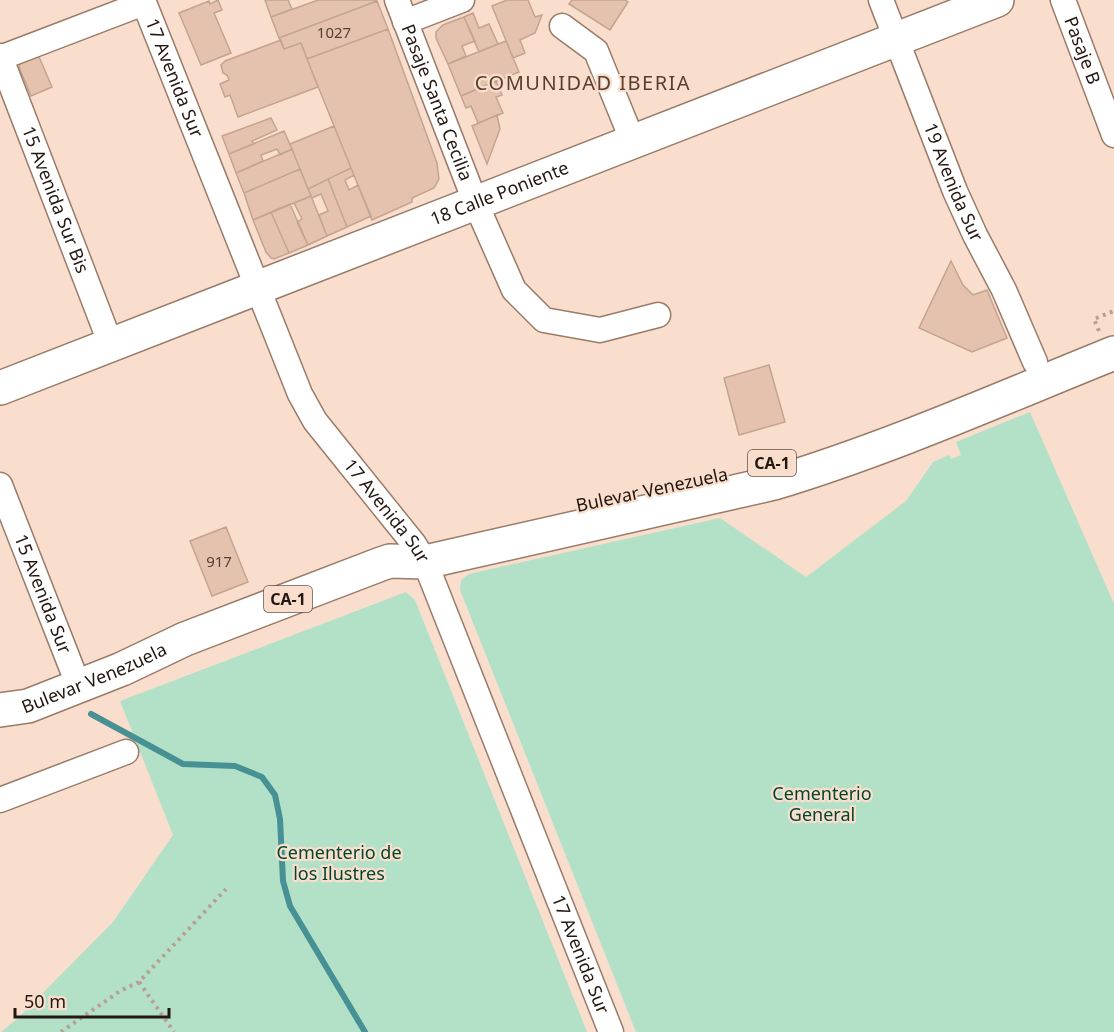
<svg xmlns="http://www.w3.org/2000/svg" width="1114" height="1032" viewBox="0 0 1114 1032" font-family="'Noto Sans',sans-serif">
  <rect width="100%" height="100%" fill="#fadecd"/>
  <!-- green -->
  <path fill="#b2e1c7" d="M1030,412L1114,604V1032H636L460,590L461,580L469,574L720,518L806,577L906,501L933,462L949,455L951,459L961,455L956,442Z
    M406,592L415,600L587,1032H1L18,1018L113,922L173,835L120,701Z"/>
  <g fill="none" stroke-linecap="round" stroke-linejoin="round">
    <!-- stream -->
    <path stroke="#479194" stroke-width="6" d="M91,714L183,764L235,766L262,777L275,795L280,819L283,881L290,906L365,1032"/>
  </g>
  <!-- building -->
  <path fill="#e4c2ad" stroke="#c4a490" stroke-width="1.5" d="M218,0L222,10L214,13L231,53L201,65L179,13L209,1L210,4Z
    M265,0H288L292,9L271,17Z
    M318,0H376L377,1L279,38L271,17Z
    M507,0H528L535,17L542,15L535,33L520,40L525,53L513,58L492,6Z
    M572,0H625L628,2L610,30L569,4Z
    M377,1L388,29L307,59L301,43L284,49L279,38Z
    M473,13L479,28L489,24L498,44L479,52L464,17Z
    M464,17L475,41L462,46L466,56L448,64L436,38V32L443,25Z
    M388,29L437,163L439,179L434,188L412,198V202L372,220L307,59Z
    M281,40L284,49L301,43L318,87L238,117L230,95L225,97L220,84L229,80L227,75L223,73L221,65L225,61Z
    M506,41L519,72L461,96L448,64Z
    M37,52L52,87L31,96L19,67L22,58Z
    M496,81L502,95L496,97L503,113L478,123L471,106L466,108L461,96Z
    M497,115L500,129L487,164L472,126Z
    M271,118L277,130L252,141L254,144L229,154L222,136Z
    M334,126L351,168L308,189L290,144Z
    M284,131L292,149L280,155L277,149L261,155L263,161L236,173L229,154Z
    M292,149L300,169L244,193L236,173Z
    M351,168L354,175L345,180L349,190L358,185L371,216L347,227L328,179Z
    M300,169L311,196L253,220L244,193Z
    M328,179L347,227L327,236L319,215L328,211L321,194L312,198L308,189Z
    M311,196L327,236L308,245L297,222L302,219L294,203Z
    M290,204L308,245L289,253L271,212Z
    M271,212L289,253L274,259L271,258L266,252L253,220Z
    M951,261L963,285L973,295L987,290L1007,338L972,352L919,328Z
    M769,365L785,422L739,435L724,378Z
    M226,527L248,582L212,596L190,541Z"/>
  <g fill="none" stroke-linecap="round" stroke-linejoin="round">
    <!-- street casing -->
    <g stroke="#9a7b68" stroke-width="27">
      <g id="street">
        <path id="s1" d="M143,0L300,394L315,421L414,544L425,562L611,1032"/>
        <path id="s2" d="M397,0L476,204L514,290L544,320L600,330L658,315"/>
        <path id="s3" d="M881,0L955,191L975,235L1004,290L1035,362"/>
        <path id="s4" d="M1063,0L1114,135"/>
        <path d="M405,22L462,0"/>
        <path d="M562,26L596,51L633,142"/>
        <path id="s5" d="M0,56L111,345"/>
        <path d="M0,58L144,3"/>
        <path id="s6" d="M0,485L72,669"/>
        <path d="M0,800L126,752"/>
      </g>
    </g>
    <!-- secondary casing -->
    <g stroke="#9a7b68" stroke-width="36">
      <g id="secondary">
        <path id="s7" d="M0,388L997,0"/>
      </g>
    </g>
    <!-- highway casing -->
    <g stroke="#9a7b68" stroke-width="36">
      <g id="highway">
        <path id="s8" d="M0,710L28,706L122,669L185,639L381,564L390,561L425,562L774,483C890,448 1002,398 1114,353"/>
      </g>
    </g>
    <!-- path -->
    <path stroke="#b8a193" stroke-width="4" stroke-dasharray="3 4.5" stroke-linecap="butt" d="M1099,331L1094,319L1114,311
      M139,982L174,1032
      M61,1032L120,991L139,982L226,889"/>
    <!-- street -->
    <use href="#street" stroke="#fff" stroke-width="24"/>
    <!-- secondary -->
    <use href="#secondary" stroke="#fff" stroke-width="33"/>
    <!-- highway -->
    <use href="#highway" stroke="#fff" stroke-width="33"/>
  </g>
  <g text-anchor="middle" stroke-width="4.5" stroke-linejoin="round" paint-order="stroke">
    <!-- number labels -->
    <g font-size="15" fill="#534237">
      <text x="334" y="38">1027</text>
      <text x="219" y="567">917</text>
    </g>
    <!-- shield labels -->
    <g fill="#fadecd" stroke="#645349" stroke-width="1.5">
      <rect x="748" y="450" width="48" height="26" rx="4.5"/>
      <rect x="264" y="586" width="48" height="26" rx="4.5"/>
    </g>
    <g font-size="16" font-weight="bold" fill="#231710">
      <text x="772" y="469">CA-1</text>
      <text x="288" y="605">CA-1</text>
    </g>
    <!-- street labels -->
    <g font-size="18" fill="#231710" stroke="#fadecd">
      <text dy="6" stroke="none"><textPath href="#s4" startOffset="54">Pasaje B</textPath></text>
      <text dy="6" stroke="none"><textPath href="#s1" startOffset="84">17 Avenida Sur</textPath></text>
      <text dy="6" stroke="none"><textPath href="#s2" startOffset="110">Pasaje Santa Cecilia</textPath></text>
      <text dy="6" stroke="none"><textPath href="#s3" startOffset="196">19 Avenida Sur</textPath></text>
      <text dy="6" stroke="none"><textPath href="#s7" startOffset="536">18 Calle Poniente</textPath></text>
      <text dy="6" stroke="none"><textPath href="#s5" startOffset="154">15 Avenida Sur Bis</textPath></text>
      <text transform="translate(652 490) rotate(-12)" y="6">Bulevar Venezuela</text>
      <text dy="6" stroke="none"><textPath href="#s1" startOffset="570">17 Avenida Sur</textPath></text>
      <text dy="6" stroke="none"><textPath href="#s6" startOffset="117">15 Avenida Sur</textPath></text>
      <text dy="6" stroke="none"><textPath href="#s8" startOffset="100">Bulevar Venezuela</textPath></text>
      <text dy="6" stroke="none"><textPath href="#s1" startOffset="1056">17 Avenida Sur</textPath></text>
    </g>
    <!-- park labels -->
    <g font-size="18" fill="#00462c" stroke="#fadecd">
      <text x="822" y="800">Cementerio<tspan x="822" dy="21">General</tspan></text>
      <text x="339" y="859">Cementerio de<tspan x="339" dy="21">los Ilustres</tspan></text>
    </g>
    <!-- neighbourhood labels -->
    <g font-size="20" letter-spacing="1.5" fill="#5b3f2e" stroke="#fadecd">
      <text x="583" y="90">COMUNIDAD IBERIA</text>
    </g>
  </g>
  <!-- scale -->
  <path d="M15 1008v9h154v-9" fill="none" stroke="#231710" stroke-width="3"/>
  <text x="24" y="1008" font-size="18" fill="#231710" stroke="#fadecd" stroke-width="4.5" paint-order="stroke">50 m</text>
</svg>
